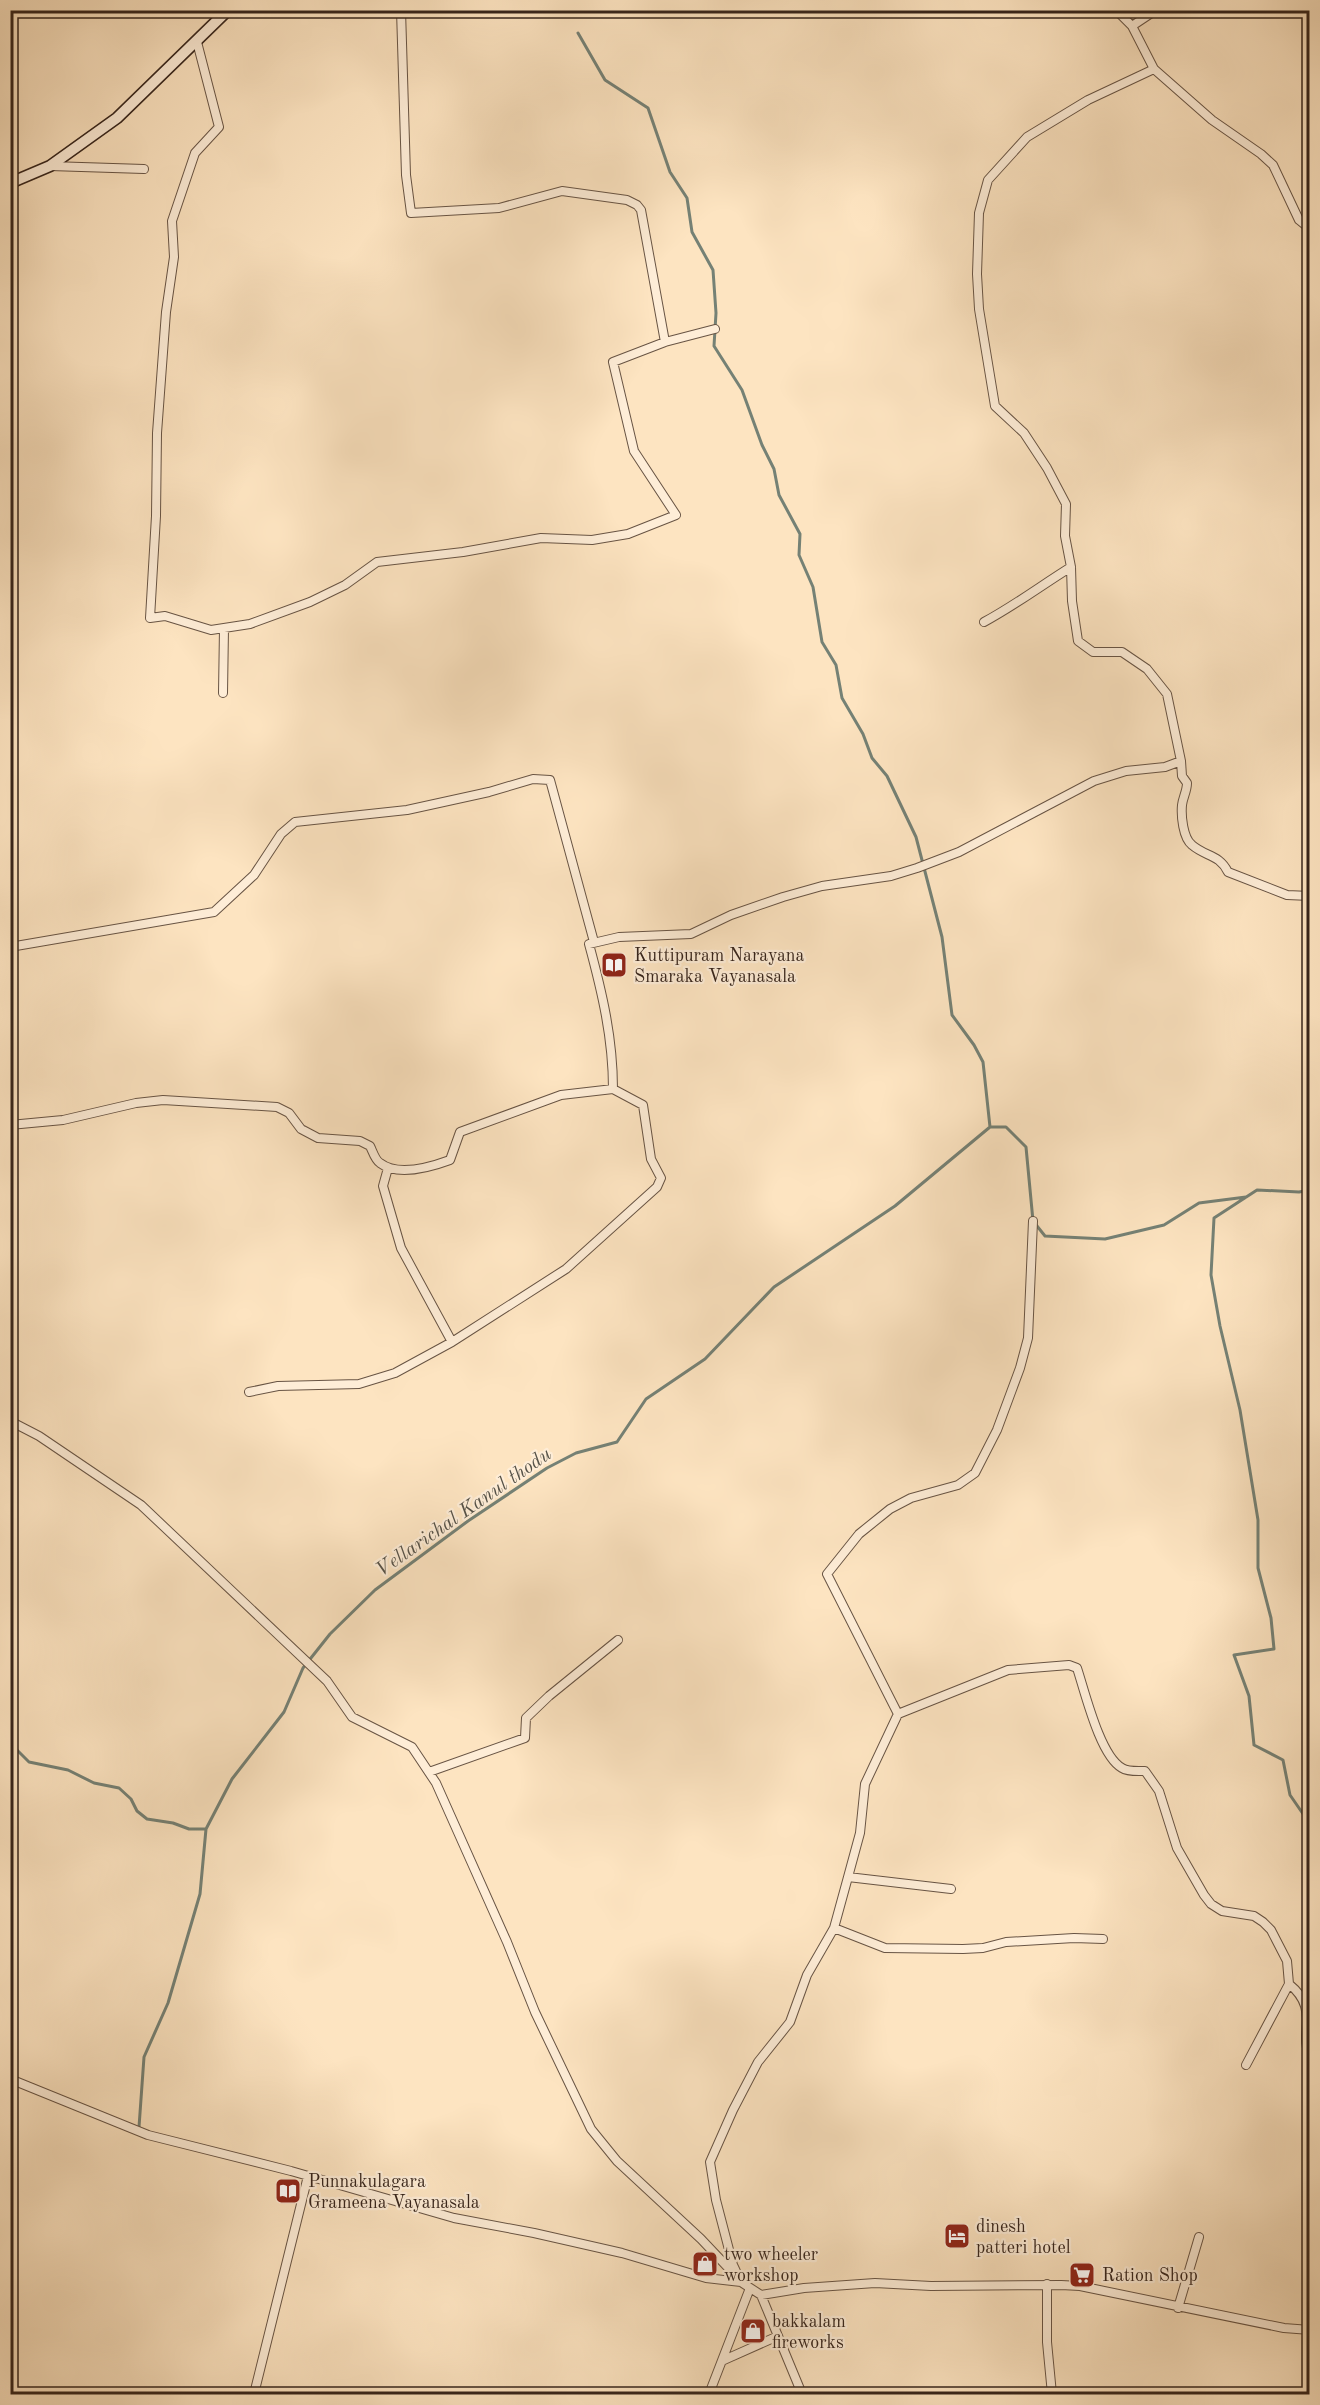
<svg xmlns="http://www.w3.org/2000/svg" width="1320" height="2405" viewBox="0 0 1320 2405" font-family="'Old Standard TT',serif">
  <rect width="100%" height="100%" fill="#fde4c1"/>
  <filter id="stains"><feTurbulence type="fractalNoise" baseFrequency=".00333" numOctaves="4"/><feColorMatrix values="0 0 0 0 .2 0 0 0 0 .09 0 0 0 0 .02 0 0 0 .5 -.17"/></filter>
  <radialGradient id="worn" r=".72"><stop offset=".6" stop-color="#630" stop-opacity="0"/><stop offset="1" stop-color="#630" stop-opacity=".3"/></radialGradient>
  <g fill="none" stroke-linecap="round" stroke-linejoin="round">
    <!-- stream -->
    <path stroke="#758175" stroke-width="3" d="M578,33L605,80L648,108L670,172L687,198L692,232L713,270L716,313L714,346L742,390L762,445L774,469L779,495L800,534L799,555L813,587L822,642L836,665L842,698L863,734L872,758L887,776L916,837L942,937L952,1015L974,1045L983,1062L990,1127
      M1310,1190L1299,1192L1257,1190L1214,1218L1211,1275L1220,1326L1240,1410L1258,1520V1568L1271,1618L1274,1649L1234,1655L1249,1696L1254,1745L1283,1760L1290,1795L1310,1824
      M10,1743L29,1762L68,1770L94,1783L119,1788L131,1799L137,1811L147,1819L173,1823L189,1829H206
      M139,2127L144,2057L168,2003L200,1894L206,1829L232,1779L284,1712L303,1668L330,1634L375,1590L468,1521L547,1468L576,1453L617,1442L646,1399L705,1359L774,1287L895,1206L990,1127H1006L1026,1147L1033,1221L1045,1236L1105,1239L1164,1225L1199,1203L1246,1197"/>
    <!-- street casing -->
    <g stroke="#685444" stroke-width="10">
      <path id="street" d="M401,10L406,175L411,213L499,208L562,191L627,200L637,205L641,210L665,342
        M1116,10L1132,26
        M197,42L219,127L195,153L172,221L174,257L166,312L157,433L156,516L150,618L165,616L211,630L250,624L310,602L345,585L377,562L463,552L541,538L592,540L628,534L676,515L634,451L613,362L665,342L715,329
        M1154,69L1212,120L1261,154L1273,165L1299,220L1310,229
        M50,166L144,169
        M984,622C1014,606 1042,585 1071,567
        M223,693L224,628
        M1181,761L1182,776L1187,783C1187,791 1183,797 1182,805C1181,816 1183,838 1192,845C1206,857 1219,854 1228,872L1287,895L1310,896
        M10,947L214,912L254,875L281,834L295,822L407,810L489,792L533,779L550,780L594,942
        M10,1125L63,1120L136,1103L163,1100L277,1107L289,1113L301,1129L318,1138L360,1141L370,1146C373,1152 375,1160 380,1163C398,1177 431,1167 450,1160L460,1132L561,1095L613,1089C613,1038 602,992 589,944L619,937L691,934L731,915L783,897L822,886L891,876L917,868L959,852L1094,781L1126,771L1165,767L1181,761L1167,694L1147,669L1122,652H1093L1078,641L1072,601L1071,567L1065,536L1066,504L1047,468L1024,433L995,406L979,309L977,274L979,213L988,180L1027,137L1088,100L1154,69L1132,26L1156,10
        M388,1168L383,1186L401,1248L452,1342
        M249,1392L278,1386L359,1384L395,1373L452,1342L566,1269L657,1187L661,1178L651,1159L643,1105L613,1089
        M10,1421L39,1436L141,1505L327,1681L352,1717L412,1747L436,1783L507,1942L535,2012L591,2129L617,2161L701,2239L736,2276
        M898,1714L827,1574L859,1534L890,1509L911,1498L958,1485L975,1473L997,1430L1020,1368L1028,1338L1033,1221
        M429,1772L525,1738L526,1718L549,1696L618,1640
        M848,1877L860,1833L865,1784L898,1714L1008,1670L1069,1665L1077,1668C1085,1692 1100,1756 1122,1768C1128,1772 1138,1771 1145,1771L1159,1791L1177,1848L1204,1895L1211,1904L1222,1911L1254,1916L1263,1922L1271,1930L1287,1961L1289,1984L1246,2065
        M834,1928L848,1877L951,1889
        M1103,1939L1074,1938L1006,1942L983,1948L963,1949L885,1948L834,1928L807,1975L790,2022L758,2062L733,2110L710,2162L716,2200L733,2265L741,2282L761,2295L804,2288L875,2283L931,2286L1061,2285L1080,2286L1284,2328L1310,2330
        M1289,1984C1320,2009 1298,2030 1310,2059
        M10,2079L148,2135L291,2171L454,2218L534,2233L622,2253L706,2278L741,2282
        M1047,2284V2342L1052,2394
        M761,2295L802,2394
        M1178,2308L1199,2237
        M724,2360L778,2336
        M254,2394L308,2176
        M709,2394L750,2288"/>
    </g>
    <!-- secondary casing -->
    <g stroke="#36241b" stroke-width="13">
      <path id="secondary" d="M10,183L50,166L117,118L228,10"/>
    </g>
    <!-- street -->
    <use href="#street" stroke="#feedd7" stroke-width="8"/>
    <!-- secondary -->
    <use href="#secondary" stroke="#feedd7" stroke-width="10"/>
  </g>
  <!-- icons -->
  <defs>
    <g id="library-square" transform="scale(1.35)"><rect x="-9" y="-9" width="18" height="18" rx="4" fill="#8f2418" stroke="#feedd7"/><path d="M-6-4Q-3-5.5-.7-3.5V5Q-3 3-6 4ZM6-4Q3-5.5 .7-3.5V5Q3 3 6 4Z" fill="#fff"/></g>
    <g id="hotel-square" transform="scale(1.35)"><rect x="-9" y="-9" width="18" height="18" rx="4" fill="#8f2418" stroke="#feedd7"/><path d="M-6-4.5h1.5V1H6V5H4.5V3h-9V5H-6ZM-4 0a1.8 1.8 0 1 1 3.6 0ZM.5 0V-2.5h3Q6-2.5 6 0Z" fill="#fff"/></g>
    <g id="shop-square" transform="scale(1.35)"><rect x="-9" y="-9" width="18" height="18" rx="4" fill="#8f2418" stroke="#feedd7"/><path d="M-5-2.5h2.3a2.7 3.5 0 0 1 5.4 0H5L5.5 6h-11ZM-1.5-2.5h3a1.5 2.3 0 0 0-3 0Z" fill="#fff"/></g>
    <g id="supermarket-square" transform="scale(1.35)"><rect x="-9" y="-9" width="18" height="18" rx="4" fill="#8f2418" stroke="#feedd7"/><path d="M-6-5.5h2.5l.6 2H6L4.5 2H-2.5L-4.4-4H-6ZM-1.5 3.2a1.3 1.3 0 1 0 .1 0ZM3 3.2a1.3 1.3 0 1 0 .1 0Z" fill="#fff"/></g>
  </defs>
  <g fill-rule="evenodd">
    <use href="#library-square" x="614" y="965"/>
    <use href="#library-square" x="288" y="2191"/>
    <use href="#hotel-square" x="957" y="2236"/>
    <use href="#shop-square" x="705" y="2264"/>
    <use href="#supermarket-square" x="1082" y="2275"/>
    <use href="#shop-square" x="753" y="2331"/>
  </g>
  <g text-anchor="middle" stroke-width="4.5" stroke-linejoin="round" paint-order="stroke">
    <!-- poi labels -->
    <g font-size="18" fill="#36241b" stroke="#feedd7" text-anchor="start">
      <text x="634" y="961">Kuttipuram Narayana<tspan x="634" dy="21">Smaraka Vayanasala</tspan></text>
      <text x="308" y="2187">Punnakulagara<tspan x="308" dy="21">Grameena Vayanasala</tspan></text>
      <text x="976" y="2232">dinesh<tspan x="976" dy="21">patteri hotel</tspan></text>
      <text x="724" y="2260">two wheeler<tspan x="724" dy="21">workshop</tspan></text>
      <text x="1102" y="2281">Ration Shop</text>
      <text x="772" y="2327">bakkalam<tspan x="772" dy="21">fireworks</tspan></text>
    </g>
    <!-- water labels -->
    <g font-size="20" font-style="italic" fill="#565248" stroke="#feedd7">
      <text transform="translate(463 1511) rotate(-35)" y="7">Vellarichal Kanul thodu</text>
    </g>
  </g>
  <!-- margin -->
  <rect width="1320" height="2405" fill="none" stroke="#fde4c1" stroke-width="36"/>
  <rect x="12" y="12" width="1296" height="2381" fill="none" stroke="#36241b" stroke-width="3"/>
  <rect x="18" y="18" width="1284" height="2369" fill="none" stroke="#36241b" stroke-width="1.5"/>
  <rect width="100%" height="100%" filter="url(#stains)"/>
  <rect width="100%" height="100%" fill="url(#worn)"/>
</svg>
